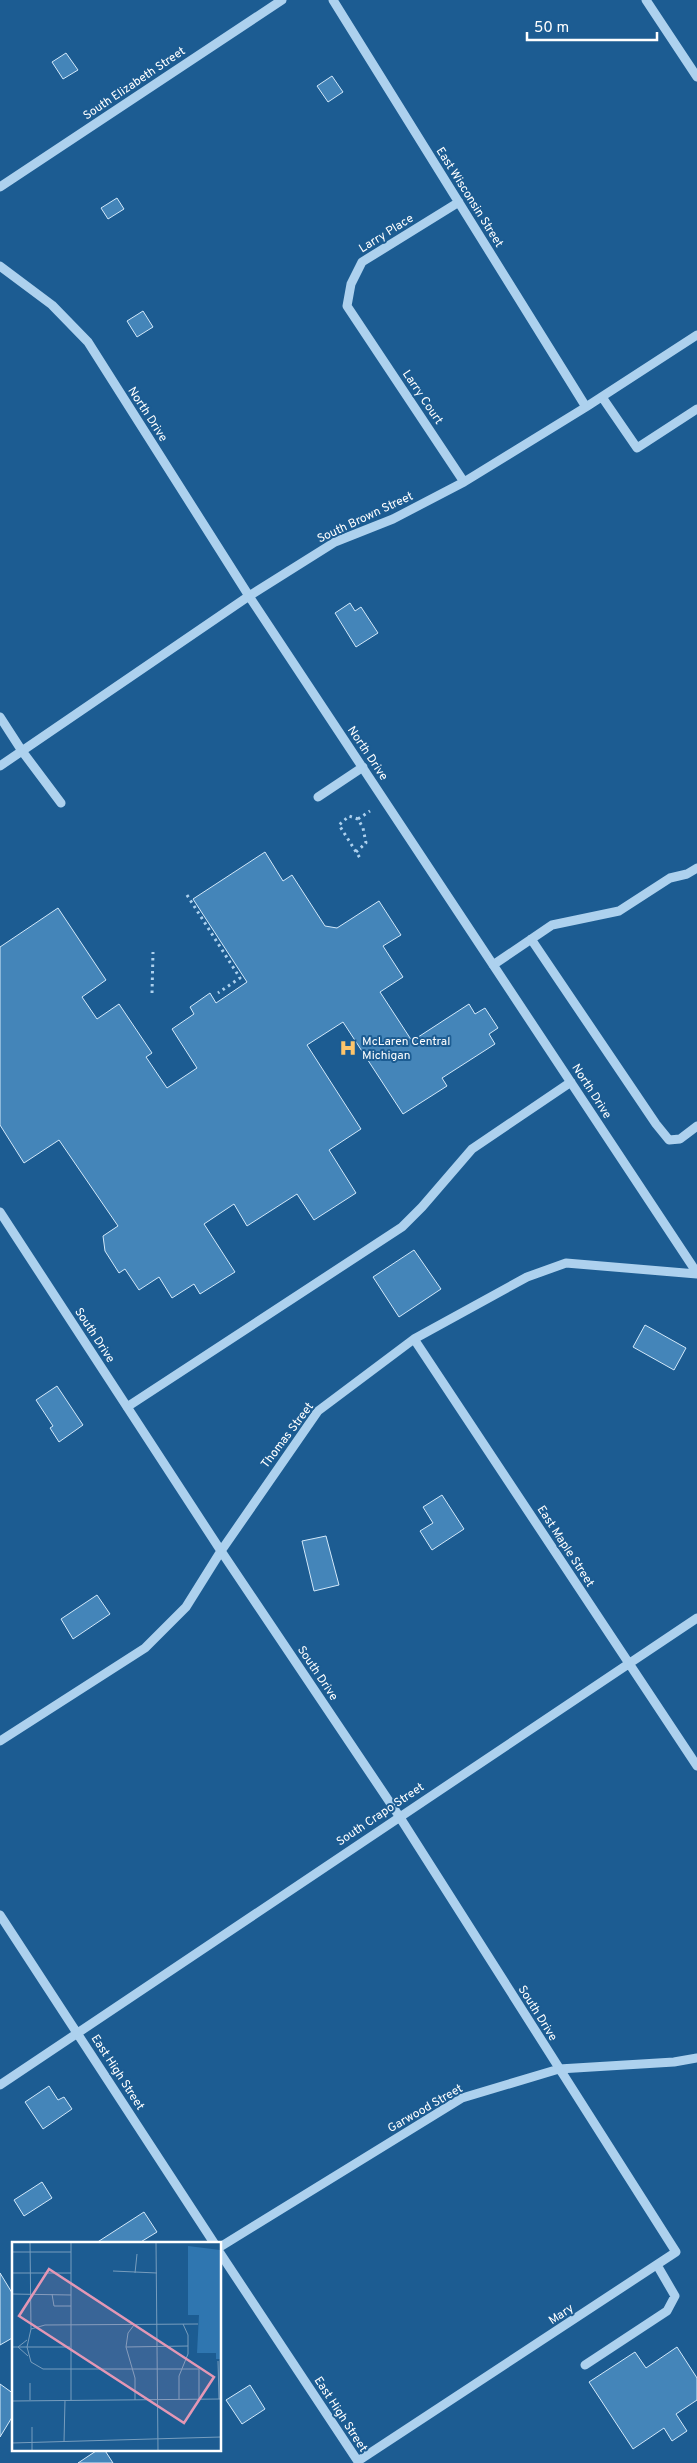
<svg xmlns="http://www.w3.org/2000/svg" width="697" height="2463" viewBox="0 0 697 2463" font-family="Overpass,sans-serif">
  <rect width="100%" height="100%" fill="#1c5c92"/>
  <!-- building -->
  <path fill="#4485b9" stroke="#d3e9fa" d="M66,53L78,70L63,79L52,62Z
    M332,76L343,92L328,102L317,86Z
    M117,198L124,209L108,219L101,208Z
    M143,311L153,327L137,337L127,321Z
    M350,603L355,611L361,607L378,633L356,647L335,613Z
    M265,852L283,881L292,875L325,926L337,928L379,901L401,935L383,946L403,977L380,992L412,1041L469,1004L475,1014L485,1008L498,1028L489,1034L495,1044L442,1078L447,1086L403,1114L343,1022L307,1045L361,1129L329,1150L356,1193L314,1220L297,1194L247,1226L234,1204L204,1224L235,1272L200,1294L194,1284L172,1298L159,1277L139,1290L125,1269L119,1273L105,1251L103,1236L118,1226L59,1140L24,1163L0,1125V947L58,908L106,980L82,997L97,1019L119,1004L152,1053L146,1057L167,1088L197,1068L172,1029L194,1014L190,1007L210,993L216,1003L247,982L193,899Z
    M414,1250L441,1289L399,1317L373,1277Z
    M645,1325L686,1348L674,1370L633,1347Z
    M57,1386L83,1425L59,1442L50,1428L53,1426L36,1400Z
    M442,1495L464,1529L432,1550L420,1531L433,1523L423,1507Z
    M326,1536L339,1585L314,1591L302,1541Z
    M97,1595L110,1614L73,1639L61,1619Z
    M49,2086L58,2100L64,2097L72,2109L43,2129L25,2102Z
    M42,2182L52,2198L24,2216L14,2200Z
    M144,2212L157,2232L139,2243H96Z
    M0,2273L14,2296V2337L0,2345Z
    M677,2347L697,2378V2400L676,2414L687,2431L672,2441L664,2428L633,2449L589,2382L635,2352L646,2368Z
    M0,2384L14,2394V2414L0,2437Z
    M250,2385L265,2409L242,2424L226,2400Z
    M99,2449H104L113,2463H78Z"/>
  <g fill="none" stroke-linecap="round" stroke-linejoin="round">
    <!-- path -->
    <path stroke="#add1ee" stroke-width="3" stroke-dasharray="2.5 4" stroke-linecap="butt" d="M358,819L370,811
      M356,852L366,843L363,828L358,819L349,816L339,825L360,858
      M187,895L240,978L218,993
      M152,993L153,952"/>
    <!-- minor -->
    <path stroke="#add1ee" stroke-width="9" d="M333,0L586,407
      M646,0L697,77
      M0,187L282,0
      M459,202L362,262L351,284L347,306L464,482
      M0,266L52,305L88,342L249,596L697,1273
      M602,397L637,448L697,409
      M0,717L22,751L61,803
      M0,766L249,596L335,542L393,519L464,482L586,407L697,335
      M318,797L363,767
      M531,939L656,1124L669,1140L680,1139L697,1126
      M493,965L552,925L619,911L670,878L687,874L697,868
      M0,1212L221,1551L399,1816L676,2252L358,2461
      M414,1339L697,1766
      M127,1407L402,1227L422,1207L472,1149L571,1082
      M0,1741L145,1648L186,1607L221,1551L318,1411L414,1339L527,1277L566,1263L697,1274
      M0,1915L214,2243
      M0,2085L697,1618
      M220,2247L462,2098L559,2069L674,2062L697,2058
      M220,2253L359,2463
      M585,2365L667,2311L675,2296L657,2265"/>
  </g>
  <!-- icons -->
  <defs>
    <g id="hospital-bare" transform="scale(1.35)"><path d="M-5-5h3v3.5h4V-5h3V5h-3V1.5h-4V5h-3Z" fill="#fec56b" stroke="#1c5c92" stroke-width="2.5" paint-order="stroke"/></g>
  </defs>
  <g fill-rule="evenodd">
    <use href="#hospital-bare" x="348" y="1048"/>
  </g>
  <g text-anchor="middle" stroke-width="4" stroke-linejoin="round" paint-order="stroke">
    <!-- street labels -->
    <g font-size="12" fill="#fff" stroke="#1c5c92">
      <text transform="translate(134 83) rotate(-34)" y="4">South Elizabeth Street</text>
      <text transform="translate(470 197) rotate(58)" y="4">East Wisconsin Street</text>
      <text transform="translate(386 233) rotate(-32)" y="4">Larry Place</text>
      <text transform="translate(423 397) rotate(56)" y="4">Larry Court</text>
      <text transform="translate(148 414) rotate(57)" y="4">North Drive</text>
      <text transform="translate(365 517) rotate(-25)" y="4">South Brown Street</text>
      <text transform="translate(368 753) rotate(56)" y="4">North Drive</text>
      <text transform="translate(592 1091) rotate(57)" y="4">North Drive</text>
      <text transform="translate(95 1335) rotate(57)" y="4">South Drive</text>
      <text transform="translate(287 1435) rotate(-53)" y="4">Thomas Street</text>
      <text transform="translate(566 1546) rotate(57)" y="4">East Maple Street</text>
      <text transform="translate(318 1673) rotate(56)" y="4">South Drive</text>
      <text transform="translate(380 1814) rotate(-34)" y="4">South Crapo Street</text>
      <text transform="translate(538 2013) rotate(58)" y="4">South Drive</text>
      <text transform="translate(118 2072) rotate(57)" y="4">East High Street</text>
      <text transform="translate(425 2108) rotate(-30)" y="4">Garwood Street</text>
      <text transform="translate(561 2314) rotate(-34)" y="4">Mary</text>
      <text transform="translate(341 2414) rotate(57)" y="4">East High Street</text>
    </g>
    <!-- poi labels -->
    <g font-size="12" fill="#fff" stroke="#1c5c92" text-anchor="start">
      <text x="362" y="1045">McLaren Central<tspan x="362" dy="14">Michigan</tspan></text>
    </g>
  </g>
  <!-- overview -->
  <g transform="translate(12 2242)">
    <rect width="209" height="209" fill="#1c5c92"/>
    <path d="M176,4L208,8L209,117H204V111H185L187,73H176Z" fill="#2f76b0"/>
    <path fill="none" stroke="#779dbe" stroke-width="1" d="M18,0L19,87M59,0V158M144,0L146,209M0,10H59M101,29L145,31M0,31H59M123,31L125,12M0,52L59,53M40,52L42,64H59M186,82L33,83L19,87L15,105L19,120L31,127H187V157M122,83L116,91L114,105L123,136V158M15,98L6,105L16,114M0,105H58M114,105L176,104M206,119L207,157M18,141V158M167,157V134L176,112V93L171,82M0,159L209,157M20,185V209M52,200L53,158M0,201L209,195"/>
    <path fill="#e497b5" fill-opacity="0.15" stroke="#e497b5" stroke-width="2.5" d="M37,27L202,135L172,181L7,74Z"/>
    <rect width="209" height="209" fill="none" stroke="#fff" stroke-width="2.5"/>
  </g>
  <!-- scale -->
  <path d="M527 32v8h130v-8" fill="none" stroke="#ffffff" stroke-width="2.5"/>
  <text x="534" y="32" font-size="15" fill="#ffffff" stroke="#1c5c92" stroke-width="4" paint-order="stroke">50 m</text>
</svg>
